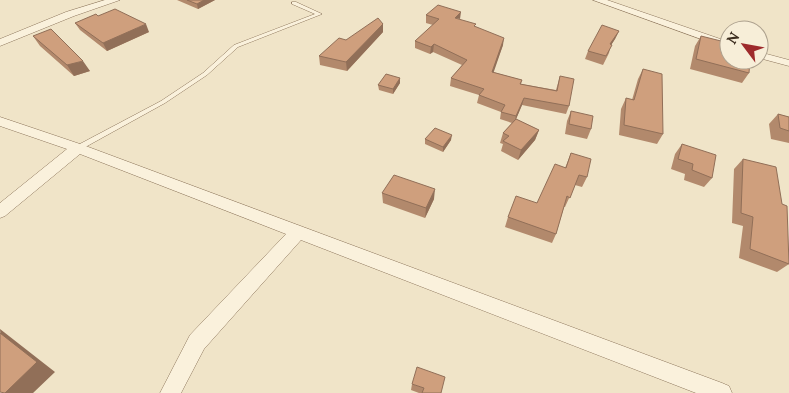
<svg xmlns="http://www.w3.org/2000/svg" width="789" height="393" viewBox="0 0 789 393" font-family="Lora,serif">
  <rect width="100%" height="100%" fill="#f0e4c8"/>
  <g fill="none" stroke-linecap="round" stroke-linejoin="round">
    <!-- service casing -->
    <g stroke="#8d765c" stroke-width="1">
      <path id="service" d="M292,2H296L322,14L238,47L207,75L165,103L80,150H76L75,148L76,146L161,101L203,73L234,45L315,14L292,4Z"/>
    </g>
    <!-- minor casing -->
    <g stroke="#8d765c" stroke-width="1">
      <path id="minor" d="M105,0H120L74,16L0,46V39L66,12Z
        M593,0H607L729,42V49Z
        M759,52L789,60V66L759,58Z
        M0,117L83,145L722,383L729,386L732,393H696L301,240L204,349L181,393H160L190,335L286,234L80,154L5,216L0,218V203L67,149L0,126Z"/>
    </g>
    <!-- service -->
    <use href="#service" fill="#faf1dc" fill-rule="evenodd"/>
    <!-- minor -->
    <use href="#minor" fill="#faf1dc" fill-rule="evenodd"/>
  </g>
  <!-- wall -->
  <path fill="#b2896c" d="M177,0H215L198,9Z
    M426,15L460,20L476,27L503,45L493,72L522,80L521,84L556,90L560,76L569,106L566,114L522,105L516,119L539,130L535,140L518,160L501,151L503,144L500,143L503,133L512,123L500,119L501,112L477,103L479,95L450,86L451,78L462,65L433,52L430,54L415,48V41L433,25L426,23Z
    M98,16L149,32L107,51L80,30L75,23Z
    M383,24V32L347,71L320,65L319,56L346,40Z
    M619,31L615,39L611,45L609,53L603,65L585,59L588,51Z
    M33,36L90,71L74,76L40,46Z
    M701,36L728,52L749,73L742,83L690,69L695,46Z
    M643,69L663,134L657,144L619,135L621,109L626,98L632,100L638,79Z
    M400,78V83L393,94L379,90L378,85Z
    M571,111L591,129L587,139L565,134L567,121Z
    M778,114L789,117V143L771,139L769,124Z
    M425,139L451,140L443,152L425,144Z
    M682,144L712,178L704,187L684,180L685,174L671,169L675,154Z
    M571,153L587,177L582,187L575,185L565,207H564L556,234L552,243L505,227L508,217L537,203L565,168Z
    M743,159L789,264L777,272L739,258L743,226L732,223L734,169Z
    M382,193L434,199L425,218L383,203Z
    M412,384L441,393H419L411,390Z"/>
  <!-- shaded-wall -->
  <path fill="#916f58" d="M204,0H215L198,9L197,4Z
    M461,12L460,19L455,18Z
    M146,24L149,32L107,51L103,43Z
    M383,24V32L347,71L346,62Z
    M619,31L615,39L606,53L610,44Z
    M504,38L503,45L491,80L492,72Z
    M434,44L433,52L430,54L431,47Z
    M83,61L90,71L74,76L67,65Z
    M400,78V83L393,94V89Z
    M524,98L522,105L514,124L516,116Z
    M539,130L535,140L518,160L521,150Z
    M452,135L451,140L443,152V147Z
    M435,189L434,199L425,218L426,208Z
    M0,329L55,372L33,393H5Z"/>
  <!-- building -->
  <path fill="#cf9f7d" stroke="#916f58" d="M187,0H204L197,4Z
    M438,5L461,12L455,18L476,24L474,26L504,38L492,72L522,80L520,84L557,91L560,76L574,79L569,106L524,98L516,116L501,112L505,105L479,95L484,89L451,78L467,60L434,44L431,47L415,41L439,19L426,15Z
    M115,9L146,24L103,43L75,23L96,14L98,16Z
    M378,18L383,24L346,62L319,56L339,38L346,40Z
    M602,25L619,31L610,44L612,45L606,56L588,51Z
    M51,29L83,61L67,65L33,36Z
    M701,36L729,43V60H750L749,73L696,59Z
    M643,69L662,74L663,134L624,125L626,98L634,100Z
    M386,74L400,78L393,89L378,85Z
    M571,111L593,116L591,129L569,124Z
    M778,114L789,117V131L780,128Z
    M516,119L539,130L521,150L503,141L509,136L503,133Z
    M435,128L452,135L443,147L425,139Z
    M682,144L716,155L712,178L692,170L693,164L678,159Z
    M571,153L591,159L587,177L579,175L570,198L567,196L556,234L508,217L516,196L537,203L555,164L566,168Z
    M743,159L776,167L782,204L787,206L789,264L750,249L753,217L741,213Z
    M394,175L435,189L426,208L382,193Z
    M0,333L37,362L5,393L0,392Z
    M417,367L445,377L441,393H422L424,388L412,384Z"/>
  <!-- north arrow -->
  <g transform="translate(744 45) rotate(302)"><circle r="24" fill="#f7eed8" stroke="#ada18e"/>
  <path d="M0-4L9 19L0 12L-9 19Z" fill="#9e2a2b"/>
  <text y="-8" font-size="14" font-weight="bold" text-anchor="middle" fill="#3d2e20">N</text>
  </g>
</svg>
